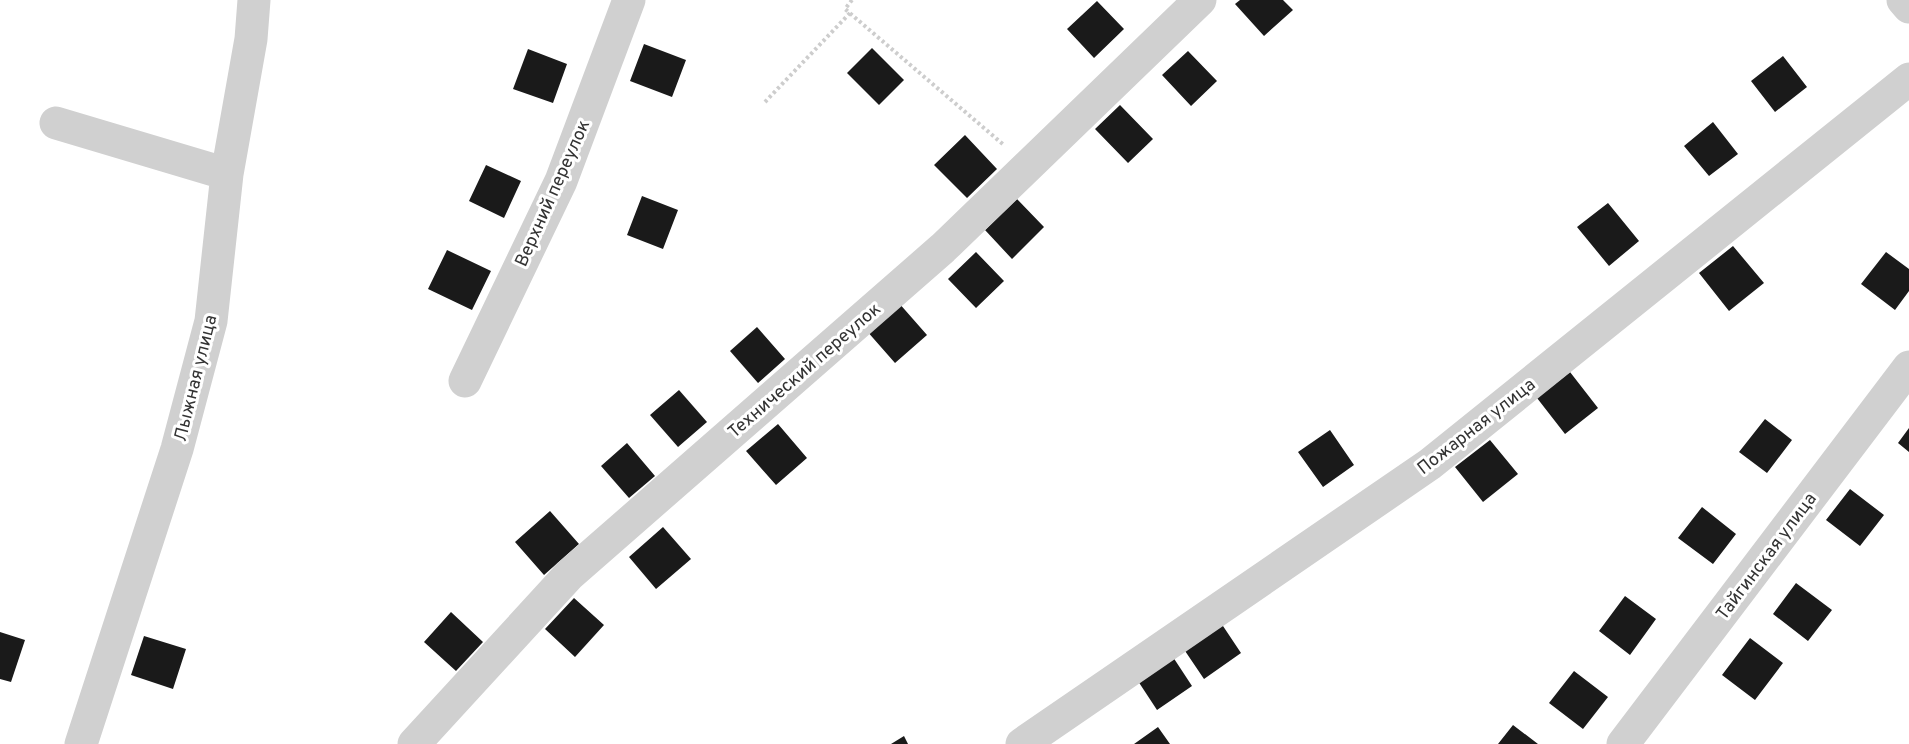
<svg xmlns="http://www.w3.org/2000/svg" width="1909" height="744" viewBox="0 0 1909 744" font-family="Overpass,sans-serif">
  <rect width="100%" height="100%" fill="#fff"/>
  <!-- building -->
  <path fill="#1a1a1a" d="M1240,0H1283L1293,10L1264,36L1235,4Z
    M1097,1L1124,29L1094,58L1067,29Z
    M644,44L686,60L672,97L630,81Z
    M872,48L904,80L879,105L847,73Z
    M528,49L567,64L553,103L513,89Z
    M1188,51L1217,81L1191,106L1162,75Z
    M1783,56L1807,87L1775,112L1751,81Z
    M1120,105L1153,139L1128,163L1095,129Z
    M1713,122L1738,154L1709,176L1684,146Z
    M965,135L997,169L967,198L934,165Z
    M486,165L521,181L504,218L469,201Z
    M642,196L678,210L663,249L627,235Z
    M1017,199L1044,227L1012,259L985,230Z
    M1608,203L1639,241L1609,266L1577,227Z
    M1733,246L1764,283L1729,311L1699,273Z
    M447,250L491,271L472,310L428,289Z
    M976,252L1004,281L976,308L948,279Z
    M1886,252L1909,269V291L1895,310L1861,284Z
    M898,302L927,335L895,363L866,330Z
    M757,327L785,359L758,383L730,351Z
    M1570,372L1598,408L1565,434L1537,398Z
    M679,390L707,422L678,447L650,415Z
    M1765,419L1792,440L1767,473L1739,452Z
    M778,424L807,458L776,485L746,451Z
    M1909,428V452L1898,443Z
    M1330,430L1354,465L1323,487L1298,452Z
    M1490,440L1518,474L1483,502L1455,467Z
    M627,443L655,476L629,498L601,466Z
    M1850,489L1884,515L1860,546L1826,520Z
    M1702,507L1736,534L1713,564L1678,538Z
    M550,511L579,544L544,575L515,542Z
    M663,527L691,559L656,589L629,557Z
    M1796,583L1832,610L1808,641L1773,614Z
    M1625,596L1656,619L1630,655L1599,631Z
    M574,598L604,625L575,657L545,629Z
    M451,612L483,642L456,671L424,642Z
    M1217,617L1241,653L1204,679L1179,642Z
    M0,632L25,640L11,682L0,679Z
    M144,636L186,649L173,689L131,675Z
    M1750,638L1783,663L1755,700L1722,675Z
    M1171,654L1192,686L1157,710L1136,678Z
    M1574,671L1608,697L1583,729L1549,703Z
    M1513,725L1538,744H1498Z
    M1158,727L1170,744H1134Z
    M904,736L908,744H891Z"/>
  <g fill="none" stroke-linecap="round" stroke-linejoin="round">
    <!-- path -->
    <path stroke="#cdcdcd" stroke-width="4" stroke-dasharray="3 3" stroke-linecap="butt" d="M852,0L845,9L1005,146
      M765,102L850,13"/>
    <!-- minor -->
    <path stroke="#d0d0d0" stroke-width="33" d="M1903,0L1909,7
      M56,123L227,174
      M465,381L561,181L629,0
      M81,744L177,449L211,321L227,174L251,39L254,0
      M414,744L569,575L943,248L1200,0
      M1022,744L1430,464L1909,79
      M1623,744L1909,367"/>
  </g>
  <g text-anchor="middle" stroke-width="6" stroke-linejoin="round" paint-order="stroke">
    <!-- street labels -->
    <g font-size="18" fill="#333" stroke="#fff">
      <text transform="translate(552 193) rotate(-66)" y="6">Верхний переулок</text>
      <text transform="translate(804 370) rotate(-41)" y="6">Технический переулок</text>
      <text transform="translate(195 378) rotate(-76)" y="6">Лыжная улица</text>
      <text transform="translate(1476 426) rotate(-38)" y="6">Пожарная улица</text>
      <text transform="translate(1766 556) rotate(-53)" y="6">Тайгинская улица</text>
    </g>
  </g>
</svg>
